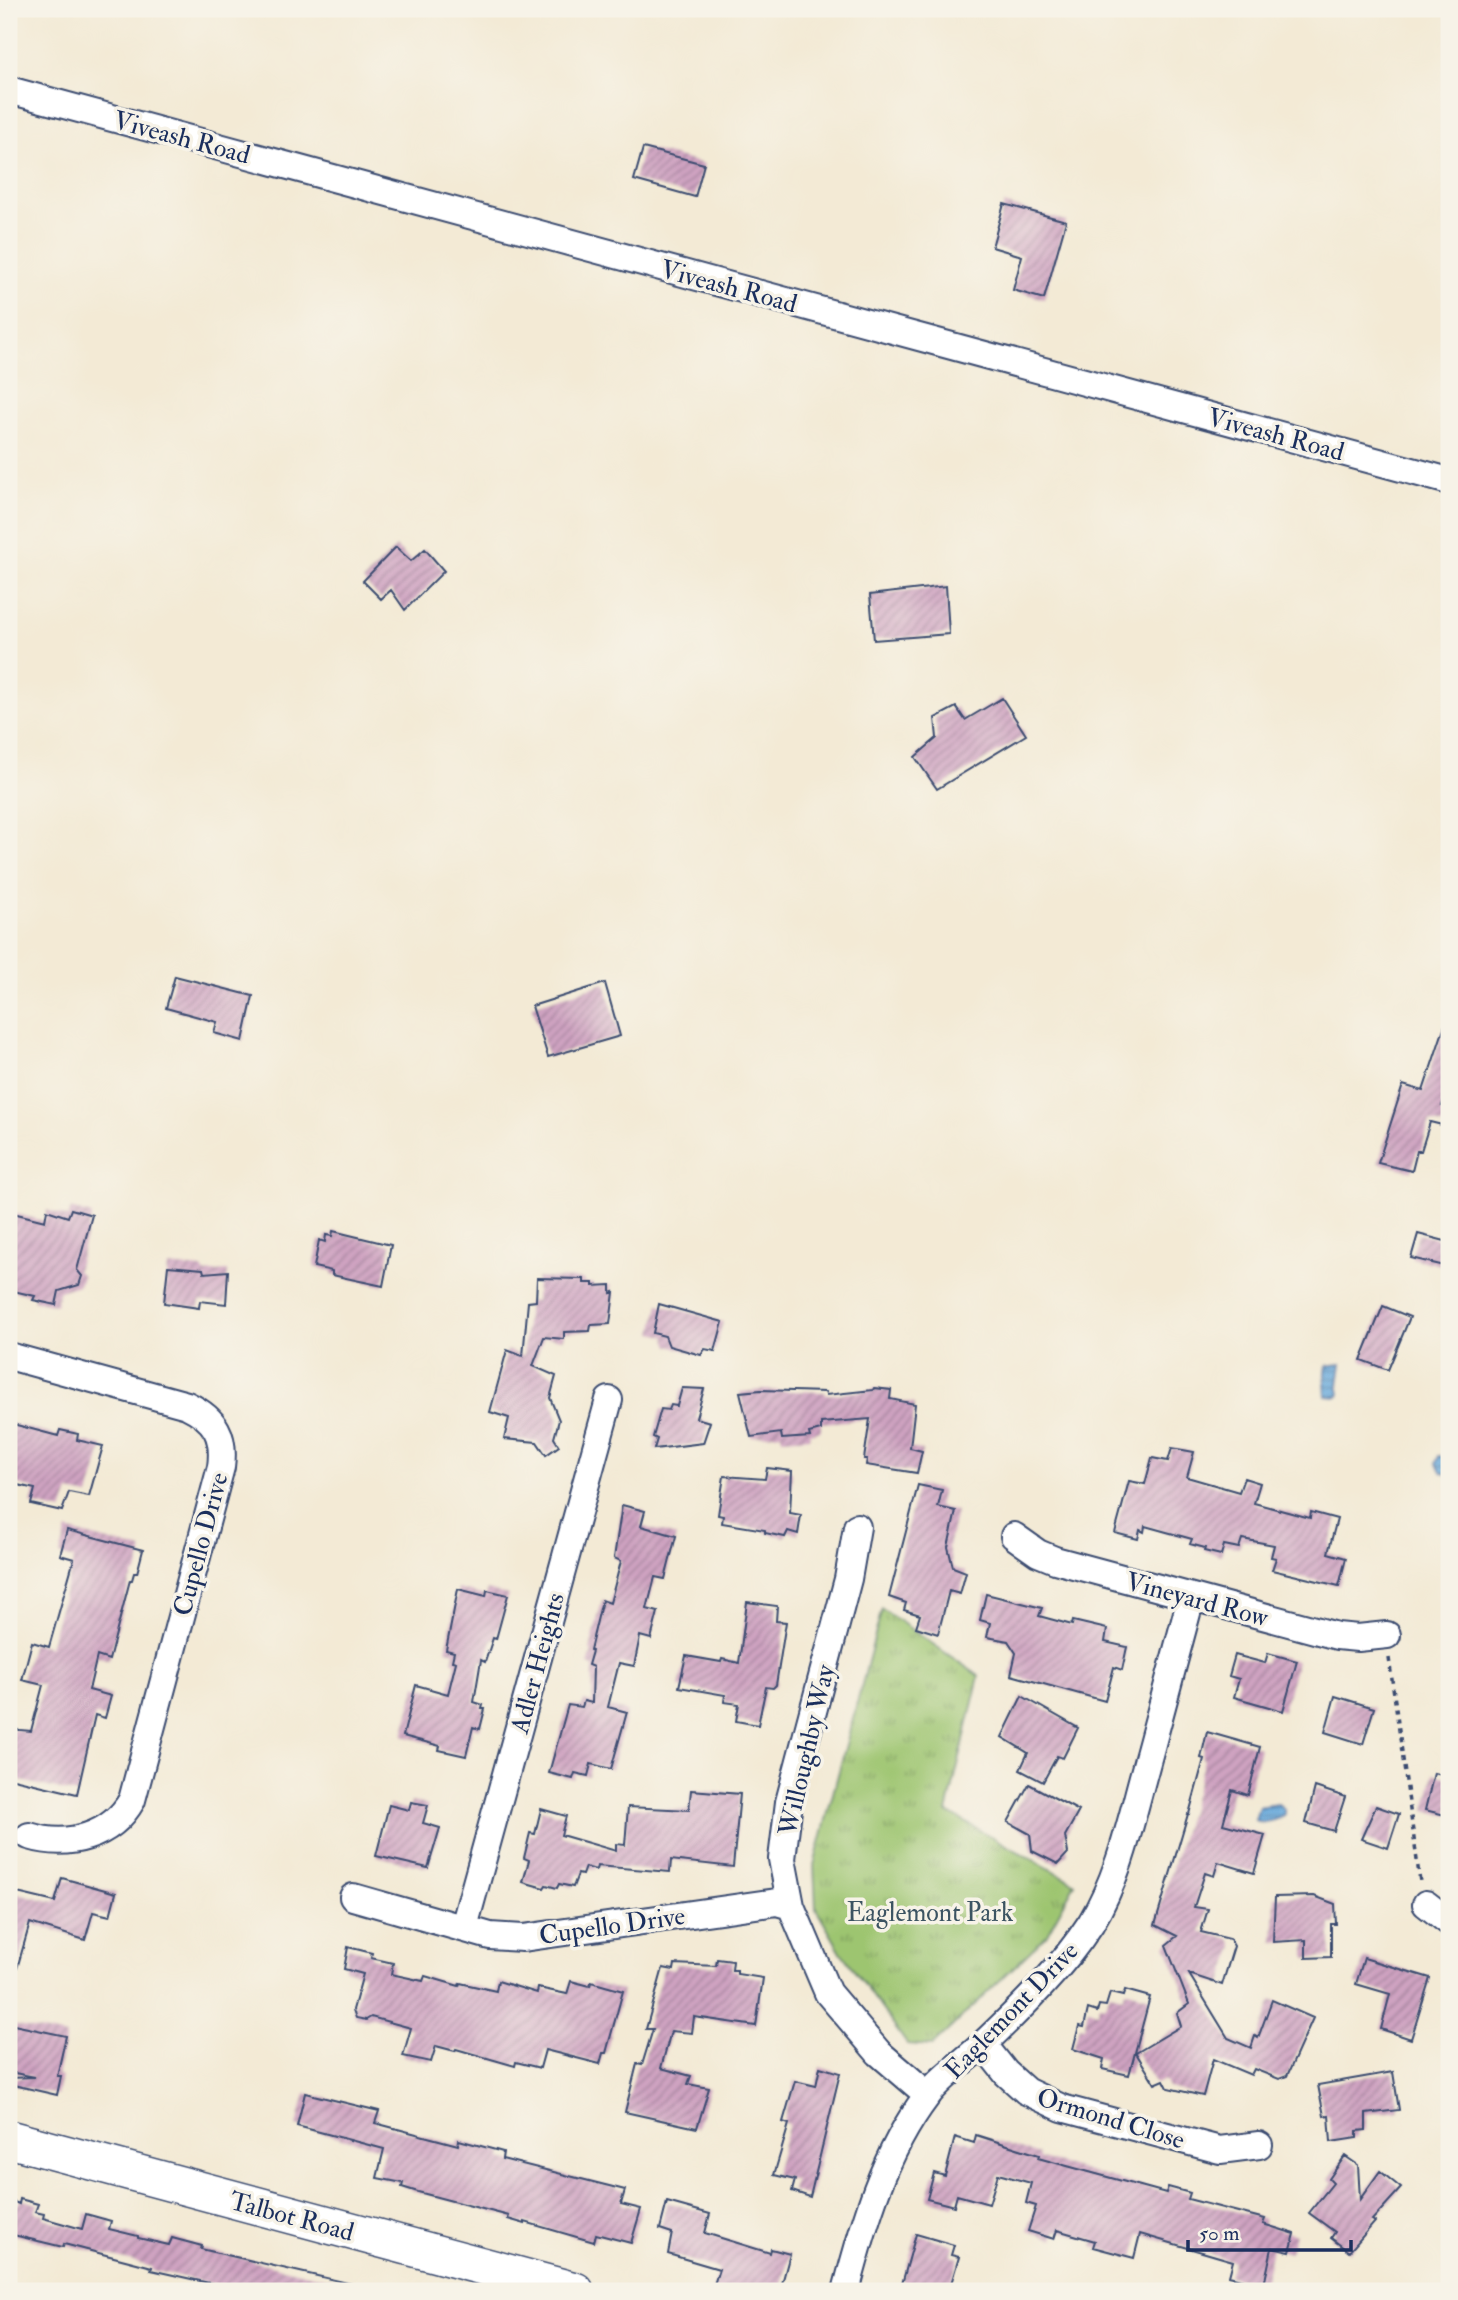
<svg xmlns="http://www.w3.org/2000/svg" width="1458" height="2300" viewBox="0 0 1458 2300" font-family="'IM FELL Double Pica',serif">
  <defs>
    <pattern id="grass-tufts" width="24" height="20" patternUnits="userSpaceOnUse" patternTransform="scale(1.75)"><rect width="24" height="20" fill="#9dc570"/><path d="M3 7l-1-3M5 7V3M7 7l1-3M15 17l-1-3M17 17v-4M19 17l1-3" fill="none" stroke="#7fa05f"/></pattern>
    <pattern id="water-rules" width="6" height="5" patternUnits="userSpaceOnUse" patternTransform="scale(1.75)"><rect width="6" height="5" fill="#68a9db"/><path d="M0 2.5h6" fill="none" stroke="#558ab5"/></pattern>
    <pattern id="building-hatch" width="6" height="6" patternUnits="userSpaceOnUse" patternTransform="scale(1.75)"><rect width="6" height="6" fill="#cfa3c1"/><path d="M-1 1l2-2M0 6l6-6M5 7l2-2" fill="none" stroke="#a785a0"/></pattern>
  </defs>
  <rect width="100%" height="100%" fill="#f7f3e8"/>
  <filter id="ink" filterUnits="userSpaceOnUse"><feTurbulence type="fractalNoise" baseFrequency=".0143" numOctaves="2"/><feDisplacementMap in="SourceGraphic" scale="14" xChannelSelector="R" yChannelSelector="G"/><feConvolveMatrix kernelMatrix="1 2 1 2 8 2 1 2 1" color-interpolation-filters="sRGB"/></filter>
  <filter id="wash" filterUnits="userSpaceOnUse"><feTurbulence type="fractalNoise" baseFrequency=".00686" numOctaves="4" result="noise"/><feDisplacementMap in="SourceGraphic" scale="28" xChannelSelector="R" yChannelSelector="G"/><feGaussianBlur stdDeviation="1.57" result="paint"/><feColorMatrix in="noise" values="0 0 0 0 0 0 0 0 0 0 0 0 0 0 0 0 0 1.4 0 .05"/><feComposite in="paint" operator="in"/></filter>
  <g filter="url(#wash)">
    <rect width="100%" height="100%" fill="#f3ead5"/>
    <!-- grass -->
    <path fill="url(#grass-tufts)" stroke="#5c7a67" stroke-width="2" d="M882,1609L979,1676L947,1812L1075,1883L1046,1936L932,2046L907,2044L841,1952L816,1909L814,1865Z"/>
    <!-- water -->
    <path fill="url(#water-rules)" stroke="#426c9c" stroke-width="2" d="M1341,1364L1338,1384L1340,1394L1338,1397L1326,1396L1325,1380L1327,1366Z
      M1439,1456L1449,1457V1475L1442,1472L1436,1463Z
      M1278,1804L1284,1809V1814C1278,1820 1263,1824 1255,1820L1259,1807Z"/>
    <g id="blocks">
      <!-- building -->
      <path fill="url(#building-hatch)" d="M643,148L704,164L695,197L634,180Z
        M1004,204L1066,221L1044,299L1013,290L1022,256L992,247Z
        M396,547L411,561L425,549L444,571L405,610L391,590L381,599L363,581Z
        M946,586L949,634L874,640L870,595Z
        M1002,698L1026,735L937,789L915,757L937,738L935,718L956,707L965,720Z
        M175,976L253,996L243,1041L214,1033L217,1022L166,1008Z
        M605,983L620,1036L548,1057L532,1006Z
        M1446,1022H1449V1083L1442,1106L1449,1108V1114L1446,1126L1430,1122L1421,1151H1417L1412,1171L1378,1163L1403,1085L1423,1091Z
        M71,1209L92,1215L77,1270L82,1276L79,1285L59,1291L56,1305L33,1300L35,1296L9,1290V1212L45,1221L47,1210L68,1217Z
        M333,1231L391,1245L383,1286L332,1275V1271L314,1267L319,1240L325,1242L326,1235L332,1236Z
        M1418,1234L1449,1242V1267L1411,1258Z
        M168,1266L203,1269L204,1273L228,1271L226,1304L200,1301L199,1308L164,1303Z
        M537,1278L584,1279V1283H593V1286L611,1285V1293L614,1292L610,1324L591,1325L590,1331L564,1332V1339L544,1337L533,1366L556,1376L550,1398L559,1420L554,1438L559,1446L546,1455L537,1442L504,1439L509,1418L490,1412L507,1350L523,1356L528,1302L536,1301Z
        M659,1304L723,1322L715,1351L705,1349L701,1355L669,1346L665,1336L653,1333Z
        M1383,1306L1410,1317L1388,1370L1361,1360Z
        M682,1388L704,1389L696,1418L710,1422L703,1443L654,1449L657,1439L653,1437L661,1409L669,1410L671,1405L677,1406Z
        M874,1388L891,1390L890,1399L915,1404L910,1448L922,1451L917,1473L866,1465L867,1459H864L870,1419L821,1423V1430L809,1433L810,1437L782,1439L781,1433L751,1437L740,1392L761,1390L825,1392L826,1395L873,1390Z
        M9,1423L58,1436L60,1430L78,1434L77,1440L103,1446L89,1496L69,1492L62,1511L31,1504L35,1489L9,1483Z
        M1172,1448L1194,1452L1187,1477L1239,1492L1244,1478L1260,1483L1254,1503L1310,1518L1311,1512L1337,1519L1328,1553L1346,1558L1339,1586L1272,1570L1276,1558L1271,1557L1274,1545L1242,1539L1239,1548L1224,1545L1221,1555L1204,1551L1205,1548L1190,1544L1192,1539L1145,1526L1144,1532L1140,1530L1138,1539L1115,1533L1129,1481L1145,1484L1152,1458L1168,1461Z
        M767,1468L792,1471L790,1513L801,1515L798,1534L788,1531L785,1537L765,1533V1530L722,1523L723,1516L718,1515L724,1476L765,1479Z
        M918,1485L942,1490L938,1507L956,1511L948,1547L953,1567L966,1572L960,1594L949,1591L938,1634L916,1627L920,1615L904,1610L906,1603L889,1597Z
        M622,1505L645,1511L641,1526L676,1536L665,1579L655,1577L647,1609L658,1612L651,1639L640,1636L634,1666L619,1663L608,1707L627,1712L611,1769L591,1764L588,1776L575,1773L573,1779L549,1773L568,1705L582,1707L584,1701L592,1703L593,1667L588,1665L592,1651L590,1650L602,1600L610,1603L621,1561L614,1558Z
        M67,1530L143,1550L137,1573H134L132,1580H130L109,1660L97,1656L89,1690L111,1696L105,1718L95,1715L77,1794L9,1778V1729L31,1731L43,1685L22,1680L32,1642L49,1647L74,1559L60,1555Z
        M458,1589L486,1596L487,1590L508,1595L496,1639L493,1638L485,1662L481,1660L474,1702L483,1705L482,1709H485L480,1729L473,1727L466,1756L439,1750L440,1746L403,1736L416,1685L448,1694L456,1662L452,1661L454,1652L446,1650Z
        M986,1594L1042,1608L1039,1616L1072,1625L1073,1621L1107,1629L1105,1642L1127,1647L1122,1670L1114,1667L1105,1701L1011,1675L1016,1653L1008,1641L987,1637L990,1623L980,1620Z
        M747,1602L777,1606L776,1621L786,1622L776,1685L773,1688L766,1687L758,1725L736,1721L739,1704L724,1702L725,1695L679,1687L686,1656L721,1662L722,1659L739,1663Z
        M1268,1653L1297,1661L1283,1711L1234,1697L1239,1679L1229,1676L1235,1655L1265,1663Z
        M1022,1696L1078,1728L1063,1758L1057,1756L1043,1782L1020,1770L1028,1753L1002,1737Z
        M1335,1696L1374,1708L1363,1744L1325,1732Z
        M1207,1732L1260,1747L1248,1795L1232,1790L1223,1824L1265,1835L1254,1873L1218,1862L1214,1876L1205,1873L1194,1907L1208,1909L1201,1932L1230,1939L1234,1946L1222,1985L1189,1974L1228,2038L1251,2048L1255,2036L1258,2038L1272,2000L1313,2018L1287,2076L1279,2079L1254,2069L1251,2075L1213,2059L1203,2096L1168,2088L1164,2080L1155,2084L1136,2053L1181,2026L1177,2013L1189,2004L1166,1945L1177,1936L1155,1925L1188,1814H1189L1204,1759L1201,1758Z
        M1434,1773L1449,1777V1816L1425,1810Z
        M1029,1784L1079,1811L1065,1836L1068,1853L1058,1864L1032,1851L1030,1834L1008,1822Z
        M1315,1787L1345,1797L1334,1831L1306,1823Z
        M691,1790L740,1794L733,1867L671,1860L670,1872L597,1866L596,1870L585,1867L582,1875L578,1874L573,1887L559,1884L557,1888L546,1885L544,1888L523,1882L529,1860L524,1858L530,1833L535,1834L541,1809L566,1816L561,1835L616,1851V1844L625,1845L628,1807L689,1810Z
        M411,1802L428,1805L423,1823L440,1828L428,1868L376,1856L389,1805L409,1810Z
        M1376,1806L1399,1814L1388,1848L1361,1839Z
        M62,1878L116,1893L110,1916L93,1912L85,1940L30,1923L14,1979L9,1978V1891L55,1902Z
        M1314,1896L1335,1904L1336,1924H1331V1957L1306,1958V1940L1273,1942L1275,1897Z
        M348,1947L372,1953L371,1958L393,1963L391,1974L423,1981L425,1976L459,1986L460,1983L496,1991L498,1981L537,1993L538,1988L567,1994L571,1981L590,1986L591,1982L623,1991L606,2053H603L600,2064L545,2050L540,2068L516,2062L515,2066L456,2049L455,2051L436,2046L431,2062L403,2056L411,2028L371,2017L366,2020L356,2018L353,2010L363,1974L344,1969Z
        M1364,1958L1430,1978L1411,2039L1381,2029L1390,1994L1356,1984Z
        M717,1959L733,1961L732,1970H737V1974L763,1978L756,2026L694,2017L692,2033L671,2031L661,2068L691,2076L688,2084L709,2088L697,2128L625,2112L637,2064L642,2065L653,2029H646L663,1968L674,1970L675,1964L716,1966Z
        M1125,1990L1150,1997L1129,2075L1102,2069L1104,2059L1073,2049L1079,2026L1084,2027L1088,2009L1097,2012L1099,2005L1106,2006L1110,1993L1123,1996Z
        M9,2024L66,2036L57,2076H61L57,2095L9,2084V2078L35,2077L9,2072Z
        M820,2067L840,2073L810,2197L792,2191L795,2180L774,2175L789,2124L783,2122L795,2081L816,2086Z
        M1393,2072L1399,2110L1366,2114V2130L1357,2131V2138L1331,2142L1329,2115L1324,2116L1318,2085Z
        M305,2093L379,2111L375,2123L458,2145L459,2140L503,2152L502,2159L625,2190L621,2204L641,2209L631,2243L596,2234L594,2242L525,2222V2224L508,2219L509,2216L418,2192L402,2187L403,2183L377,2178L384,2149L297,2126Z
        M976,2135L1039,2155L1038,2158L1166,2193L1168,2187L1190,2193L1188,2199L1265,2219L1263,2224L1295,2234L1290,2252L1272,2248L1264,2285L1229,2276L1233,2261L1140,2234L1134,2258L1093,2247L1095,2241L1057,2230L1054,2239L1028,2231L1036,2206L1026,2203L1031,2183L998,2174L989,2204L957,2195L954,2206L927,2199L934,2173L945,2176L955,2137L974,2143Z
        M1345,2156L1358,2165L1360,2199L1380,2171L1401,2188L1372,2220L1375,2222L1349,2252L1331,2238L1335,2232L1309,2213L1333,2183L1329,2179Z
        M20,2199L38,2204L35,2212L44,2214L43,2218L82,2229L86,2214L111,2221L109,2229L138,2236V2238L169,2245L172,2238L202,2246L201,2249L352,2284L351,2291H245L151,2270L152,2267L64,2244L63,2247L9,2234V2200L19,2204Z
        M667,2202L710,2214L705,2233L770,2253L771,2249L790,2254L780,2291H712L719,2269L668,2254L672,2233L660,2229Z
        M916,2234L954,2245L951,2255L959,2257L950,2287L939,2284L936,2291H900Z"/>
    </g>
  </g>
  <g filter="url(#ink)">
    <use href="#blocks" fill-opacity="0" stroke="#3b4b70" stroke-width="2"/>
    <g fill="none" stroke-linecap="round" stroke-linejoin="round">
      <!-- street casing -->
      <g stroke="#3b4b70" stroke-width="30">
        <path id="street" d="M9,90L1449,481
          M9,1356L187,1405C216,1419 225,1436 221,1467L132,1800C111,1837 68,1848 29,1836
          M857,1527L848,1579L789,1802L782,1859L791,1906L828,1993L879,2053L928,2095
          M1014,1536L1038,1553L1055,1560L1337,1636L1358,1638L1387,1635
          M353,1897L490,1936L523,1938L777,1902L791,1906
          M1426,1904L1449,1922
          M464,1927L609,1400
          M983,2044L1006,2073L1026,2091L1062,2108L1220,2150L1259,2145
          M846,2291C864,2223 883,2154 927,2096C941,2077 964,2062 981,2046C1020,2009 1062,1968 1091,1923C1119,1877 1130,1824 1144,1773C1160,1715 1175,1657 1191,1598"/>
      </g>
      <!-- secondary casing -->
      <g stroke="#3b4b70" stroke-width="40">
        <path id="secondary" d="M9,2139L575,2291"/>
      </g>
      <!-- path -->
      <path stroke="#3b4b70" stroke-width="3.5" stroke-dasharray="5 5" stroke-linecap="butt" d="M1389,1658L1420,1882"/>
      <!-- street -->
      <use href="#street" stroke="#fff" stroke-width="26"/>
      <!-- secondary -->
      <use href="#secondary" stroke="#fff" stroke-width="37"/>
    </g>
  </g>
  <g text-anchor="middle" stroke-width="7" stroke-linejoin="round" paint-order="stroke">
    <!-- street labels -->
    <g font-size="26" fill="#1b2f5e" stroke="#f7f3e8">
      <text transform="translate(182 137) rotate(15)" y="9">Viveash Road</text>
      <text transform="translate(729 286) rotate(15)" y="9">Viveash Road</text>
      <text transform="translate(1276 434) rotate(15)" y="9">Viveash Road</text>
      <text transform="translate(200 1544) rotate(-75)" y="9">Cupello Drive</text>
      <text transform="translate(1197 1599) rotate(15)" y="9">Vineyard Row</text>
      <text transform="translate(537 1663) rotate(-75)" y="9">Adler Heights</text>
      <text transform="translate(806 1750) rotate(-77)" y="9">Willoughby Way</text>
      <text transform="translate(612 1925) rotate(-8)" y="9">Cupello Drive</text>
      <text transform="translate(1011 2010) rotate(-46)" y="9">Eaglemont Drive</text>
      <text transform="translate(1111 2118) rotate(17)" y="9">Ormond Close</text>
      <text transform="translate(292 2216) rotate(15)" y="9">Talbot Road</text>
    </g>
    <!-- park labels -->
    <g font-size="26" fill="#3c5462" stroke="#f7f3e8">
      <text x="930" y="1921">Eaglemont Park</text>
    </g>
  </g>
  <!-- margin -->
  <rect width="1458" height="2300" fill="none" stroke="#f7f3e8" stroke-width="35"/>
  <!-- scale -->
  <path d="M1188 2240v10h163v-10" fill="none" stroke="#1b2f5e" stroke-width="3.5"/>
  <text x="1199" y="2240" font-size="21" fill="#1b2f5e" stroke="#f7f3e8" stroke-width="5" paint-order="stroke">50 m</text>
</svg>
